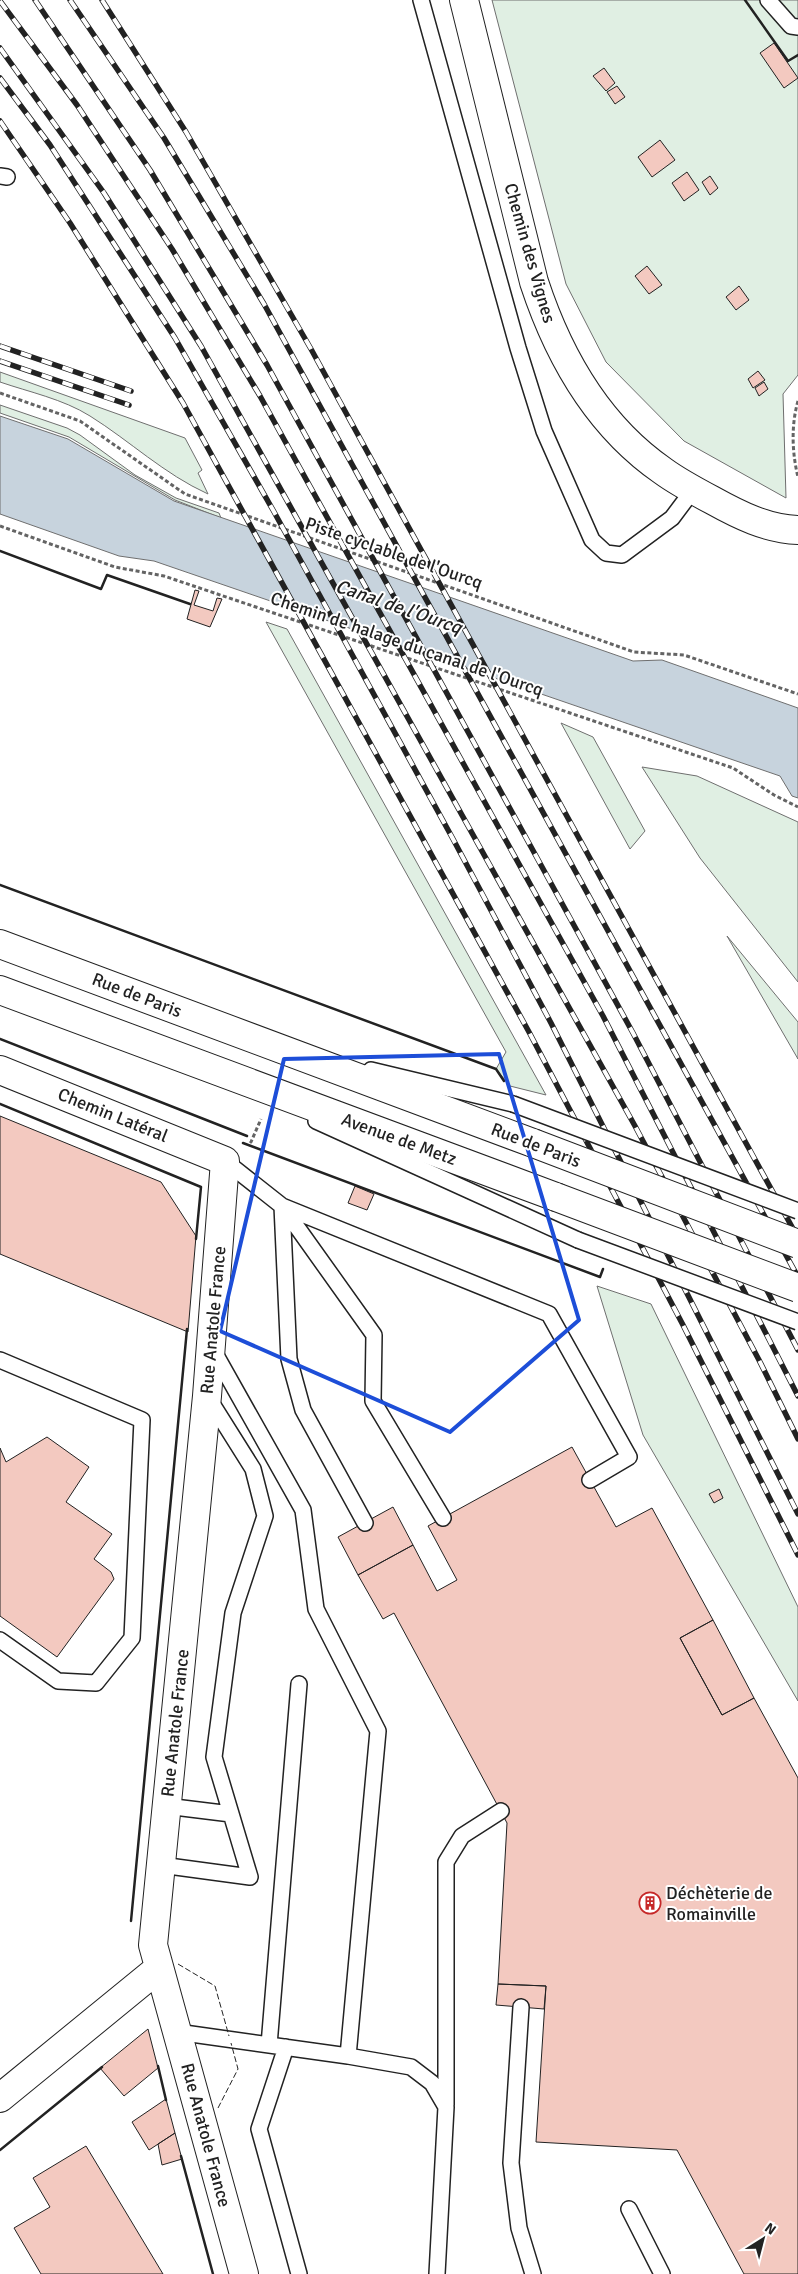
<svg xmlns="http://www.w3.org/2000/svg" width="798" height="2274" viewBox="0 0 798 2274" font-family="Signika,sans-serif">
  <rect width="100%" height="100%" fill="#fff"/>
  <!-- green -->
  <path fill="#e0efe3" stroke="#6f6f6f" d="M492,0H798V375L783,394L786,498L684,441L606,362L566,284Z
    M0,372L185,438L202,470L198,473L208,494C164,474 130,441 90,416C63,399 29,392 0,382Z
    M0,405L67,428L80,435L135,475L176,498L219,513L221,518L175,500L69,437L0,413Z
    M266,622L287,629L546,1095L510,1086L496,1069L506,1052Z
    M561,723L593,737L645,831L630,849Z
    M642,767L697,776L798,822V982L700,858Z
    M727,936L798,1022V1059Z
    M597,1286L651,1304L798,1607V1701L643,1435Z"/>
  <!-- water -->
  <path fill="#c7d3dd" stroke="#6f6f6f" d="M0,416L68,439L174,501L633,661L662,660L798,708V798L792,796L780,776L154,561L119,556L0,514Z"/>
  <!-- building -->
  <path fill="#f3c9c0" stroke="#222" d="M774,43L798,78L784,88L760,53Z
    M604,68L615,83L606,91L593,76Z
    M617,86L625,97L615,104L607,92Z
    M660,140L675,160L652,177L638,157Z
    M687,172L699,190L684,201L672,183Z
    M710,176L718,188L710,195L702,182Z
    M647,266L662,285L649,294L635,276Z
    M739,286L749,300L736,310L726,297Z
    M758,371L765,380L753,388L748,379Z
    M764,382L768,389L759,396L755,388Z
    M195,590L199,591L194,605L213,611L217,598L222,599L210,627L187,619Z
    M0,1116L161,1182L196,1236L188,1332L0,1254Z
    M355,1186L374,1194L367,1210L348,1203Z
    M47,1437L89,1467L66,1502L112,1534L94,1559L111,1572L114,1579L57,1657L0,1616V1448L6,1462Z
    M572,1447L616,1527L652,1508L713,1620L680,1638L722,1715L754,1698L798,1778V2274H744L677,2150L536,2142L546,1986L498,1984L507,1823L394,1613L383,1619L358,1575L413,1545L437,1591L457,1580L428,1526Z
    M719,1489L723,1498L714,1503L709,1494Z
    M393,1507L413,1545L358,1575L338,1537Z
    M713,1620L754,1698L722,1715L680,1638Z
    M498,1984L546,1986L544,2009L496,2005Z
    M148,2029L158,2068L124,2096L100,2068Z
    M166,2099L175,2133L149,2150L132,2122Z
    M175,2133L182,2159L162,2165L158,2144Z
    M86,2146L163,2274H41L14,2228L50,2207L33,2178Z"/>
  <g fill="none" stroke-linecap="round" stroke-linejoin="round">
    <!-- lane casing -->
    <g stroke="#222" stroke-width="18">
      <path id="lane" d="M421,0L518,348L544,431L592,540L606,553L622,555L672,518L693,490
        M768,0L791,26L798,27
        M0,176L7,177
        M371,1070L513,1104
        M316,1121L578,1240
        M225,1161L282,1206L374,1335L373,1401L443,1518
        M213,1350L303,1510L316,1609L378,1731L348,2056
        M0,1360L142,1420L132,1638L96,1683L58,1681L0,1640
        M365,1523L303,1410L289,1359L282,1206L549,1314L629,1457L590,1480
        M166,1806L231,1814
        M161,1865L250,1877L214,1757L233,1613L265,1516L253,1469L209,1399
        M521,2007L511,2163L519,2228L533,2274
        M177,2032L348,2056L411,2067L432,2083L446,2107L437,2274
        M269,2045L299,1684
        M286,2047L259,2129L299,2274
        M446,2105V1862L462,1836L501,1811
        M629,2209L662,2274"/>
    </g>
    <!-- street casing -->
    <g stroke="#222" stroke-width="30">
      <path id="street" d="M464,0L534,282C558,355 598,426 663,471C678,482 695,491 712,500C739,515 767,529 798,530
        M0,1070L225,1161L207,1396L153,1945L244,2274
        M0,2098L159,1968"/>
    </g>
    <!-- primary casing -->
    <g stroke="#222" stroke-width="30">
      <path id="primary" d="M0,944L533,1143
        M0,990L556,1197"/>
    </g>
    <!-- path -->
    <path stroke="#646464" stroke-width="3" stroke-dasharray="4 2.5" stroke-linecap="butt" d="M0,393L80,421L185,494L634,652L684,655L798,694
      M798,401C791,425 792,453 798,477
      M0,526L115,567L164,576L733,768L774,795L798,807
      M250,1141L251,1142L261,1119"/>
    <!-- lane -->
    <use href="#lane" stroke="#fff" stroke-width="15"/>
    <!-- street -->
    <use href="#street" stroke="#fff" stroke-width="28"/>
    <!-- primary -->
    <use href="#primary" stroke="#fff" stroke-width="28"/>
    <!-- rail casing -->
    <g stroke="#222" stroke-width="5.5">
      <path id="rail" d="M35,0L150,170L267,365L633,1033L798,1350
        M70,0L164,138L264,304L798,1277
        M102,0L186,132L311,349L798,1238
        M0,1L77,105L129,184L172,249L260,396L603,1016L798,1396
        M0,48L104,193L201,346L635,1126L759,1360L798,1439
        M0,78L50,145L175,338L273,510L453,839L551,1023L798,1514
        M0,121L70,223L183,403L529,1032L683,1325L798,1555
        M0,346L131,391
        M0,361L129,405"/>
    </g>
    <!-- rail -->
    <use href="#rail" stroke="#fff" stroke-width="4" stroke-dasharray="11" stroke-linecap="butt"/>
    <!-- lane-bridge casing -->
    <g stroke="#222" stroke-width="18" stroke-linecap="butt">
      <path id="lane-bridge" d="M513,1104L798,1211
        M578,1240L798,1322"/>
    </g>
    <!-- primary-bridge casing -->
    <g stroke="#222" stroke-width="30" stroke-linecap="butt">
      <path id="primary-bridge" d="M533,1143L798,1244
        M556,1197L798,1288"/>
    </g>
    <!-- lane-bridge -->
    <use href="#lane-bridge" stroke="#fff" stroke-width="15"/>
    <!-- primary-bridge -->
    <use href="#primary-bridge" stroke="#fff" stroke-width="28"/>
    <!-- fence -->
    <path stroke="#222" stroke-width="1" stroke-dasharray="6 2.5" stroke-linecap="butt" d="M178,1964L215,1986L229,2036
      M218,2108L238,2069L231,2043"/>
    <!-- wall -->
    <path stroke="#222" stroke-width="2.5" d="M745,0L788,61L798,55
      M0,551L101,589L107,575L190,604
      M0,885L496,1069L504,1081
      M0,1039L247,1136
      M0,1104L201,1187L196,1239
      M243,1143L600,1277L603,1269
      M131,1921L187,1329
      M158,2066L166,2100
      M0,2150L102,2067
      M181,2156L213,2274"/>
  </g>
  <!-- marked area -->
  <path fill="none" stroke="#1d4ed8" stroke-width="4" stroke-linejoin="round" d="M499,1054L579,1320L450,1432L220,1331L284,1059Z"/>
  <!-- icons -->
  <defs>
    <g id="building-ring" transform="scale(1.125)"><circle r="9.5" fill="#fff" stroke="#c62828" stroke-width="1.5"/><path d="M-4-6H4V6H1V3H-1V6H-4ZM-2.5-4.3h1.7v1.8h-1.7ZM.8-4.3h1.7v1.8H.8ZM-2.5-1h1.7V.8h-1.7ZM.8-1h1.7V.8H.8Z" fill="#c62828"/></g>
  </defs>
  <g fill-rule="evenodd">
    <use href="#building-ring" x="650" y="1903"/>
  </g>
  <g text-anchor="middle" stroke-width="4" stroke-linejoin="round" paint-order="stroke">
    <!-- street labels -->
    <g font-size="18" fill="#222" stroke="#fff">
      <text transform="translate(530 253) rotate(74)" y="6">Chemin des Vignes</text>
      <text transform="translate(394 553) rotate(19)" y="6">Piste cyclable de l'Ourcq</text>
      <text transform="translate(407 644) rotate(19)" y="6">Chemin de halage du canal de l'Ourcq</text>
      <text transform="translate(137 995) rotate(21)" y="6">Rue de Paris</text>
      <text transform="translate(113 1115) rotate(22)" y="6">Chemin Latéral</text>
      <text transform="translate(399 1139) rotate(20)" y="6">Avenue de Metz</text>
      <text transform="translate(536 1145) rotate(21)" y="6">Rue de Paris</text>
      <text transform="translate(213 1320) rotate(-85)" y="6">Rue Anatole France</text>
      <text transform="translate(175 1723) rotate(-84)" y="6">Rue Anatole France</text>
      <text transform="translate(206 2135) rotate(75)" y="6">Rue Anatole France</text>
    </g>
    <!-- poi labels -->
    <g font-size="18" fill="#222" stroke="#fff" text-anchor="start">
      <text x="666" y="1899">Déchèterie de<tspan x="666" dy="21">Romainville</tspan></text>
    </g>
    <!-- water labels -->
    <g font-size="19" font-style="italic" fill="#222" stroke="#fff">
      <text transform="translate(399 606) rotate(19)" y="7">Canal de l'Ourcq</text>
    </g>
  </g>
  <!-- north arrow -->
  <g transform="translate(763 2239) rotate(36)" stroke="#ffffff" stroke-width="4" paint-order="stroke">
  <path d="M0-4L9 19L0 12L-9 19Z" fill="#222222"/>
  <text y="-8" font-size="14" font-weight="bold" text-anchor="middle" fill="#222222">N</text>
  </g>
</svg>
